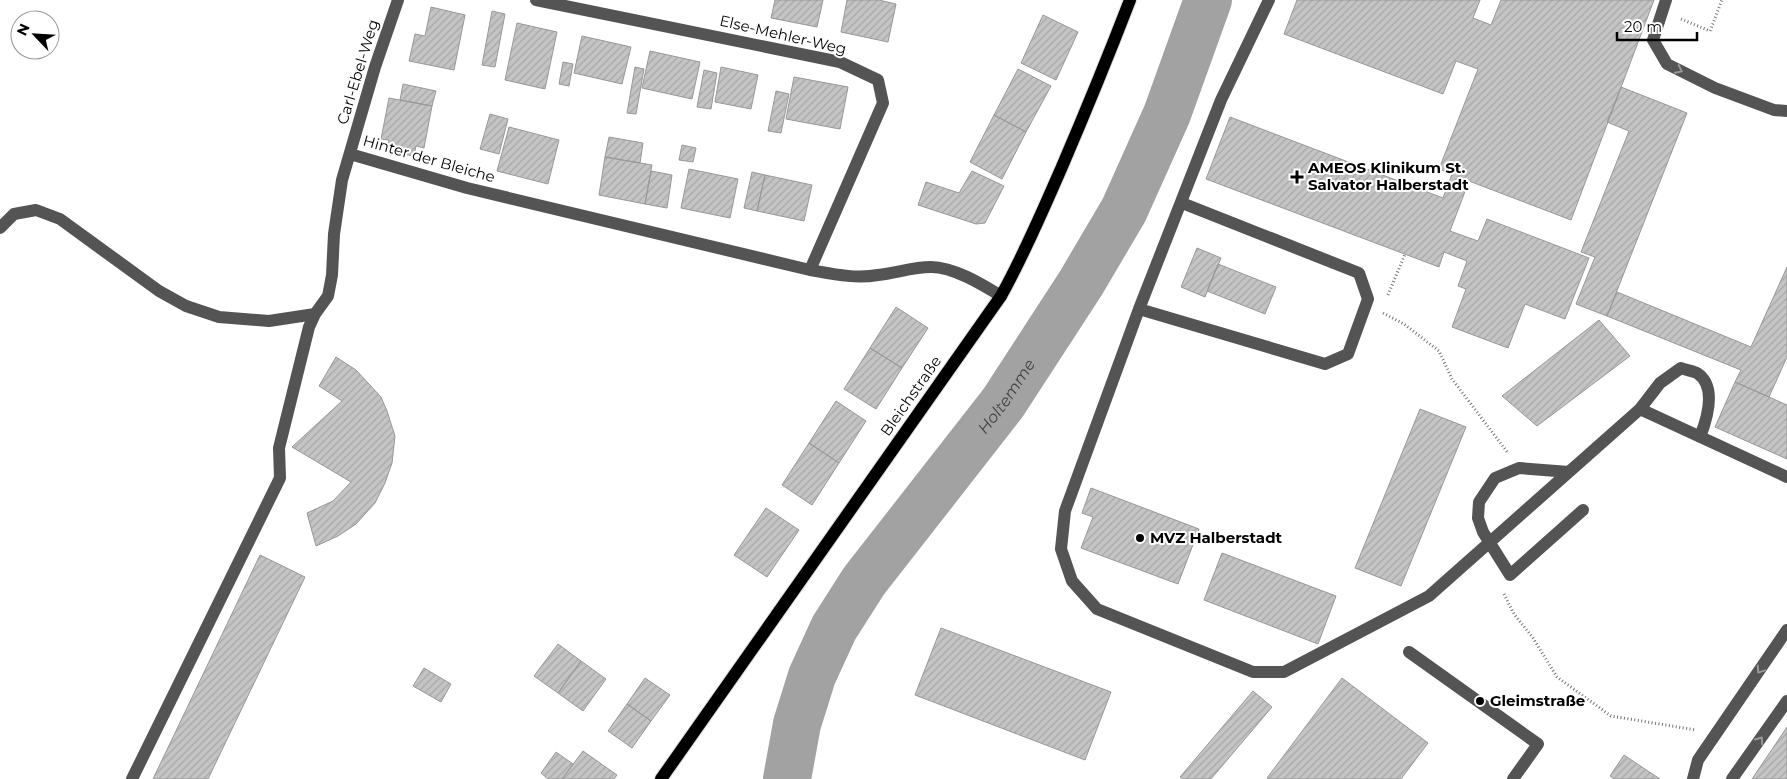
<svg xmlns="http://www.w3.org/2000/svg" width="1787" height="779" viewBox="0 0 1787 779" font-family="Montserrat,sans-serif">
  <defs>
    <pattern id="building-hatch" width="6" height="6" patternUnits="userSpaceOnUse" patternTransform="scale(1.25)"><rect width="6" height="6" fill="#c4c4c4"/><path d="M-1 1l2-2M0 6l6-6M5 7l2-2" fill="none" stroke="#a7a7a7"/></pattern>
  </defs>
  <rect width="100%" height="100%" fill="#fff"/>
  <g fill="none" stroke-linecap="round" stroke-linejoin="round">
    <!-- river -->
    <path stroke="#a2a2a2" stroke-width="48" id="s1" d="M787,779L797,724L812,676L834,628L864,581L1003,403L1081,283L1124,210L1167,114L1208,0"/>
  </g>
  <!-- building -->
  <path fill="url(#building-hatch)" stroke="#989898" d="M775,0H823L817,27L771,18Z
    M847,0H879L896,4L888,42L841,32Z
    M1297,0H1480L1473,18L1491,25L1501,0H1654L1571,220L1469,181L1450,231L1478,241L1487,219L1589,258L1565,319L1525,304L1508,348L1452,327L1466,289L1458,286L1467,261L1444,252L1439,267L1206,179L1230,117L1443,198L1452,174L1439,169L1478,69L1456,61L1443,94L1284,34Z
    M431,7L465,15L454,70L409,61L415,34L425,36Z
    M492,11L505,14L495,67L482,65Z
    M1043,15L1078,32L1056,80L1021,63Z
    M517,23L557,32L545,89L505,80Z
    M582,36L631,47L622,84L574,73Z
    M650,51L700,62L692,99L642,88Z
    M563,62L573,64L569,86L559,84Z
    M635,67L644,69L636,114L627,113Z
    M721,67L758,75L751,109L715,102Z
    M1018,69L1051,86L1026,132L994,115Z
    M704,70L717,73L711,109L697,107Z
    M794,77L848,87L840,129L786,119Z
    M403,84L436,91L432,106L400,100Z
    M1621,87L1687,113L1607,316L1576,304L1595,257L1581,252L1629,131L1607,122Z
    M776,91L789,94L781,133L768,131Z
    M389,98L432,106L424,148L416,146L414,156L387,151L389,140L381,139Z
    M490,114L508,119L499,154L480,149Z
    M994,115L1026,132L1002,179L970,162Z
    M509,127L559,140L548,184L497,171Z
    M609,137L643,143L640,163L605,157Z
    M682,145L696,148L693,162L679,160Z
    M605,157L652,165L645,204L599,195Z
    M689,169L738,179L730,218L681,208Z
    M651,171L672,175L667,208L645,204Z
    M972,171L1004,186L985,223L976,224L918,205L926,182L959,193Z
    M752,172L765,175L757,211L744,208Z
    M765,175L812,185L804,221L757,211Z
    M1197,248L1221,258L1205,297L1181,287Z
    M1218,264L1276,287L1265,314L1207,291Z
    M1787,267V357L1769,397L1735,382L1741,370L1607,316L1617,292L1751,347Z
    M896,307L928,328L902,368L870,348Z
    M1599,320L1630,356L1537,426L1502,396Z
    M870,348L902,368L876,409L844,389Z
    M336,357L356,370L381,397L387,411L395,436L392,463L385,483L375,503L356,524L338,536L316,546L307,513L333,501L351,482L292,447L342,401L319,386Z
    M1735,382L1787,405V459L1715,427Z
    M836,401L866,421L839,463L809,443Z
    M1420,409L1466,427L1401,586L1355,568Z
    M809,443L839,463L812,505L782,485Z
    M1091,488L1199,529L1178,584L1081,548L1093,517L1082,513Z
    M766,508L799,530L767,577L734,555Z
    M1222,553L1336,596L1318,644L1204,600Z
    M260,555L305,577L208,779H153Z
    M941,628L1111,692L1085,760L915,695Z
    M558,644L581,661L558,693L534,676Z
    M581,661L606,679L583,711L558,693Z
    M424,668L451,684L441,702L413,686Z
    M645,678L670,695L651,721L627,704Z
    M1342,678L1428,743L1401,779H1269L1267,778Z
    M1253,691L1272,707L1211,779H1183L1180,777Z
    M627,704L651,721L632,748L608,731Z
    M1787,727V779H1752Z
    M583,751L617,775L614,779H562Z
    M556,752L573,764L562,779H548L541,773Z
    M1624,755L1660,779H1614L1610,776Z"/>
  <g fill="none" stroke-linecap="round" stroke-linejoin="round">
    <!-- major casing -->
    <g stroke="#dbdbdb" stroke-width="14">
      <path id="major" d="M661,779L1001,296C1024,255 1042,212 1061,169C1085,113 1108,57 1130,0"/>
    </g>
    <!-- path -->
    <path stroke="#767676" stroke-width="3" stroke-dasharray="1 2.5" stroke-linecap="butt" d="M1681,19L1710,31L1722,0
      M1388,295L1405,254
      M1383,313L1404,324L1439,351L1452,379L1508,453
      M1504,594L1514,614L1533,638L1557,677L1611,716L1696,730"/>
    <!-- minor -->
    <path stroke="#545454" stroke-width="12" d="M536,0L840,62L878,80L883,103L810,270
      M1269,0L1221,100L1139,309L1065,511L1061,549L1072,581L1097,609L1253,672H1284L1429,596L1640,409L1787,477
      M1666,0L1653,40L1667,64L1715,88L1774,110L1787,111
      M350,154L467,188L810,270C833,274 855,279 878,275C896,273 913,267 931,267C954,267 983,285 1001,296
      M0,228L14,214L36,210L60,219L159,291L186,306L219,317L269,321L315,314L328,296L332,275L334,234L342,180L375,67L398,0
      M1139,309L1325,364L1348,354L1368,299L1359,273L1182,203
      M1640,409L1660,383L1681,368C1686,370 1693,371 1697,373C1717,386 1707,419 1700,437
      M1569,472L1519,468L1495,478L1479,502L1478,518L1483,532L1510,575L1583,510
      M1409,652L1538,744L1513,779
      M132,779L280,478L279,448L309,327L315,314
      M1693,779L1698,760L1787,630
      M1732,779L1787,701"/>
    <!-- major -->
    <use href="#major" stroke="#000" stroke-width="12"/>
  </g>
  <!-- one-way arrows -->
  <defs><path id="oneway-chevron" d="M-2-3.5L2.5 0L-2 3.5" fill="none" stroke-width="1.6" stroke-linecap="round" stroke-linejoin="round" transform="scale(1.25)"/></defs>
  <g stroke="#989898">
    <use href="#oneway-chevron" transform="translate(1679 70) rotate(26)"/>
    <use href="#oneway-chevron" transform="translate(1760 670) rotate(124)"/>
    <use href="#oneway-chevron" transform="translate(1760 740) rotate(-55)"/>
  </g>
  <!-- markers -->
  <g fill="#000" stroke="#fff" stroke-width="2">
    <path d="M1294.5 169.5h5v5h5v5h-5v5h-5v-5h-5v-5h5z"/>
    <circle cx="1140" cy="538" r="5"/>
    <circle cx="1480" cy="701" r="5"/>
  </g>
  <g text-anchor="middle" stroke-width="4" stroke-linejoin="round" paint-order="stroke">
    <!-- street labels -->
    <g font-size="15" fill="#000" stroke="#fff">
      <text transform="translate(783 35) rotate(13)" y="5">Else-Mehler-Weg</text>
      <text transform="translate(358 72) rotate(-73)" y="5">Carl-Ebel-Weg</text>
      <text transform="translate(429 159) rotate(16)" y="5">Hinter der Bleiche</text>
      <text transform="translate(911 396) rotate(-55)" y="5">Bleichstraße</text>
    </g>
    <!-- poi labels -->
    <g font-size="15" font-weight="bold" fill="#000" stroke="#fff" text-anchor="start">
      <text x="1308" y="173">AMEOS Klinikum St.<tspan x="1308" dy="17">Salvator Halberstadt</tspan></text>
      <text x="1150" y="543">MVZ Halberstadt</text>
      <text x="1490" y="706">Gleimstraße</text>
    </g>
    <!-- water labels -->
    <g font-size="16" font-style="italic" fill="#434343" stroke="#fff">
      <text dy="6" stroke="none"><textPath href="#s1" startOffset="448">Holtemme</textPath></text>
    </g>
  </g>
  <!-- north arrow -->
  <g transform="translate(35 35) rotate(295)"><circle r="24" fill="#ffffff" stroke="#999999"/>
  <path d="M0-4L9 19L0 12L-9 19Z" fill="#000000"/>
  <text y="-8" font-size="14" font-weight="bold" text-anchor="middle" fill="#000000">N</text>
  </g>
  <!-- scale -->
  <path d="M1617 32v8h80v-8" fill="none" stroke="#000000" stroke-width="2.5"/>
  <text x="1624" y="32" font-size="15" fill="#000000" stroke="#ffffff" stroke-width="4" paint-order="stroke">20 m</text>
</svg>
